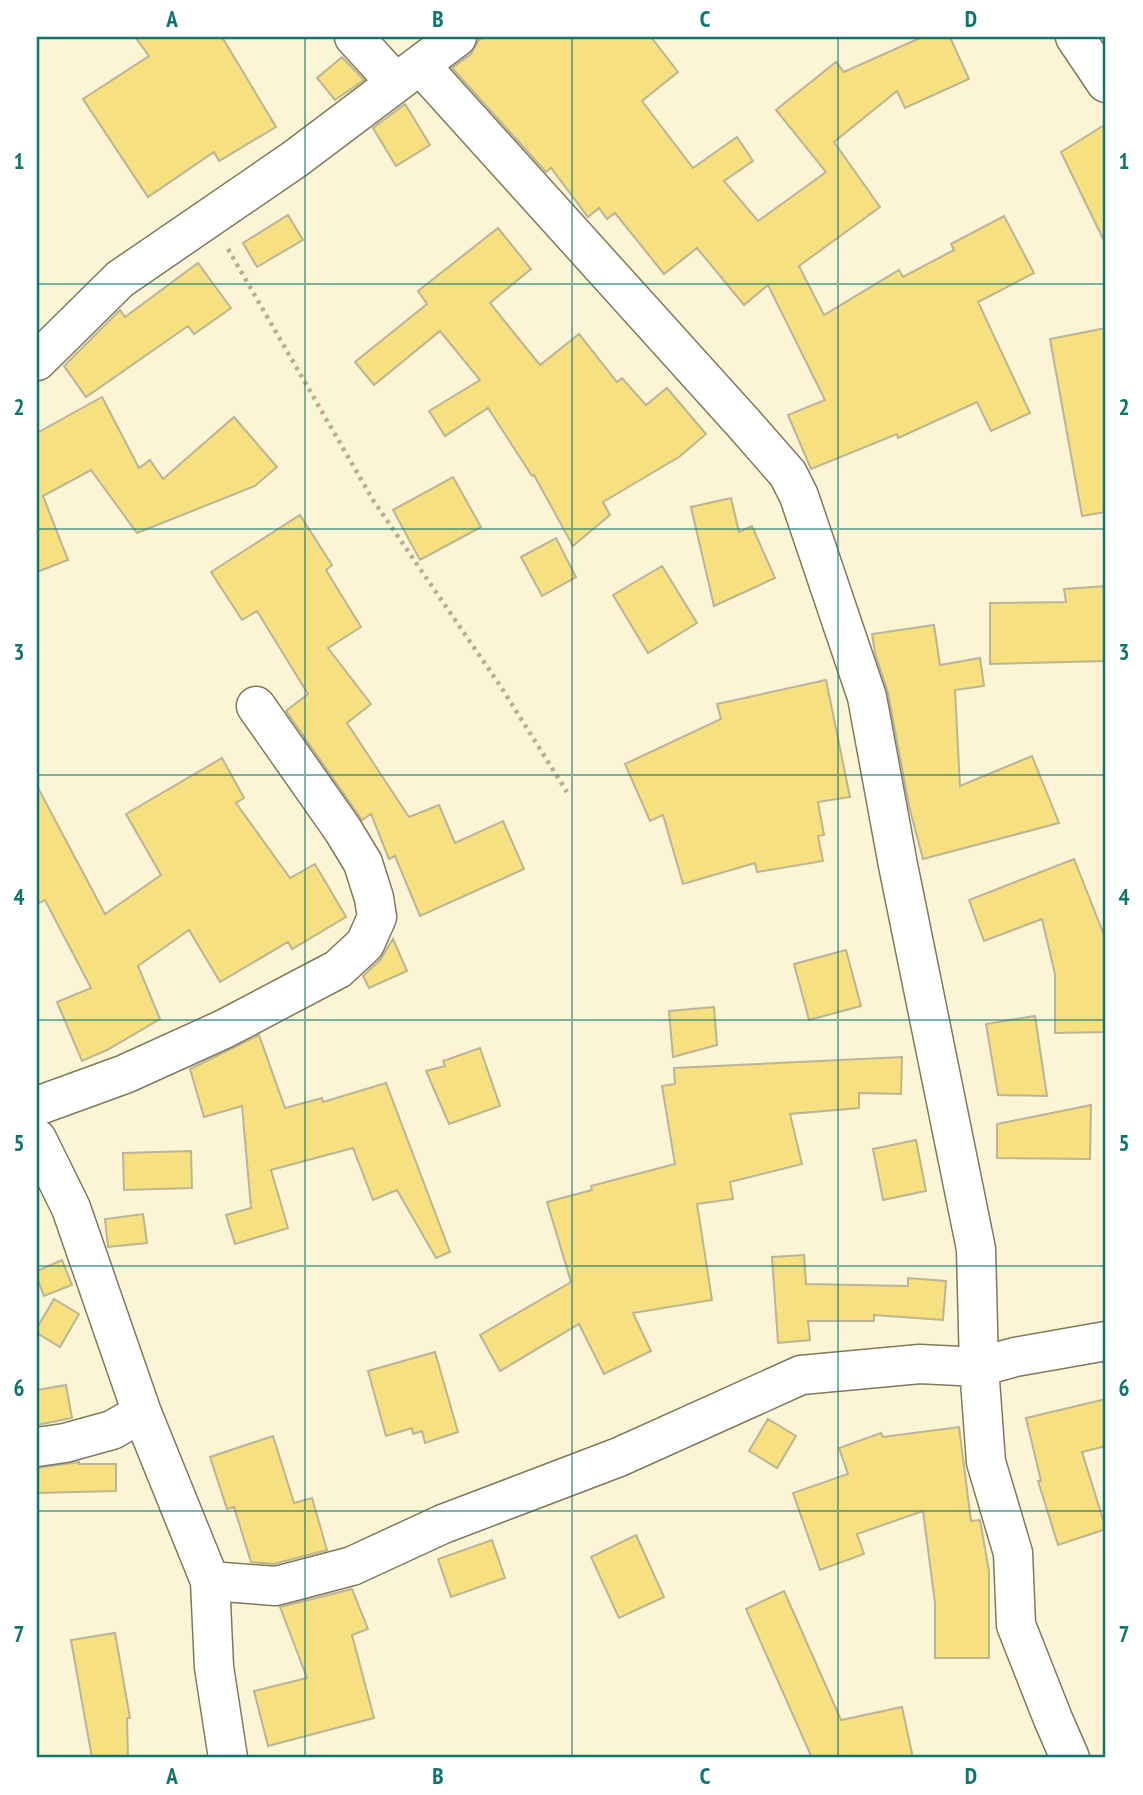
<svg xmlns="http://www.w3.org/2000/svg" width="1143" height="1795" viewBox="0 0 1143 1795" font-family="'PT Sans Narrow',sans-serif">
  <rect width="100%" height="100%" fill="#fcf5d5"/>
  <!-- building -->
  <path fill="#f6e080" stroke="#bbb495" stroke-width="2" d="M135,37H222L276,127L219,161L214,152L148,197L83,99L149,56Z
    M483,37H651L678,72L642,101L693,168L737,137L753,161L724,181L758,221L826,172L776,110L836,62L844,72L922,37H950L969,79L905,108L897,91L834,142L880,207L799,266L824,315L899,270L903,277L954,250L951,244L1004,216L1034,273L978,302L1030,413L991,431L977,402L898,438L897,434L811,469L788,415L825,400L768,285L744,305L697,248L664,274L615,213L607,219L599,208L588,217L551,168L546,172L452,68L471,54L478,41Z
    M342,57L364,80L335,100L317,78Z
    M405,104L430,145L396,166L373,128Z
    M1106,124V245L1061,152Z
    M288,215L303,240L257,267L243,243Z
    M498,228L531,269L490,303L540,365L579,334L617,382L622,378L646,405L667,388L706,434L679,457L603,502L610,515L573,546L534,475L532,476L488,408L445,436L429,411L480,380L440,331L374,385L355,362L427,304L418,291Z
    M198,263L231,308L194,334L188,326L86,397L64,366L120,310L125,317Z
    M1106,328V512L1082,516L1050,339Z
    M102,397L139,468L150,460L163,479L234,417L277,467L255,486L137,533L91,470L43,496L68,560L37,572V433Z
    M453,477L481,527L420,560L393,510Z
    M731,498L739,532L752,526L775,578L714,606L691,507Z
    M300,515L332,565L326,570L361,627L328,648L371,704L347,723L409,817L439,805L455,843L503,821L524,869L420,916L395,856L389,859L371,814L362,820L286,711L308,694L257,611L242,620L211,572Z
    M556,538L576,577L542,596L521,557Z
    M662,566L697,623L648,653L613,595Z
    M1106,586V661L990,664V603L1066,602L1064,589Z
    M934,625L940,665L980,658L984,686L955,690L960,786L1032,756L1059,823L923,859L909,806L888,693L875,653L872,634Z
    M826,680L850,797L818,802L824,835L818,836L823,861L757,872L755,863L683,884L663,815L650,821L625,764L721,719L717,704Z
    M222,758L244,798L236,803L290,878L315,864L346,917L292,949L288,942L220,982L189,930L138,966L160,1019L107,1050L82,1061L57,1002L91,988L45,900L37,904V786L105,914L161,875L126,814Z
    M1074,859L1106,940V1032L1055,1033V974L1042,919L984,941L969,900Z
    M393,939L407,971L369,988L363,976L380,960Z
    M846,950L861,1006L809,1020L794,964Z
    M714,1007L717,1045L673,1057L669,1011Z
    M1035,1016L1047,1096L998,1095L986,1024Z
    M259,1035L285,1108L322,1098L323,1102L386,1083L450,1252L436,1258L397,1190L373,1200L353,1148L271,1170L288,1228L235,1244L226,1215L251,1208L242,1106L204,1117L190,1069Z
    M480,1048L500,1106L449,1124L426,1071L445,1066L443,1061Z
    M902,1057L901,1094L859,1093V1108L790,1114L802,1164L730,1182L733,1199L697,1204L712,1300L633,1313L651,1351L604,1374L579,1324L500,1371L480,1335L571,1282L547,1202L592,1190L591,1186L675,1164L662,1086L675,1084L674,1068Z
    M1091,1105L1090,1159L997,1158V1124Z
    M916,1140L926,1191L883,1200L873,1149Z
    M191,1151L192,1188L124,1190L123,1153Z
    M143,1214L147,1243L108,1247L105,1219Z
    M804,1255L806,1284L908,1286V1278L946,1281L943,1320L874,1315V1321H808L810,1340L778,1343L772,1257Z
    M62,1260L72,1285L44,1296L37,1278V1271Z
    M54,1299L79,1314L60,1347L37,1333V1328Z
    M435,1352L458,1432L425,1443L422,1431L413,1434L412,1428L386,1436L368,1371Z
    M66,1385L72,1418L37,1425V1390Z
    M1106,1399V1446L1082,1452L1106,1529L1058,1545L1038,1481H1041L1026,1418Z
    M768,1419L796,1436L777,1468L749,1451Z
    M959,1427L971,1521L980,1520L989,1571V1658H935V1603L923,1511L857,1534L864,1554L820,1570L793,1493L848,1474L839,1448L881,1433L883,1437Z
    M273,1436L294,1503L312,1498L327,1550L274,1564L251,1562L234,1507L227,1509L210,1457Z
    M79,1462V1464H116V1491L37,1493V1468Z
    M636,1535L664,1597L619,1618L591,1557Z
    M492,1540L505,1578L451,1597L438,1559Z
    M352,1589L368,1629L352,1635L374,1718L268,1746L254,1691L307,1678L280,1607Z
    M784,1591L841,1720L902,1707L913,1758H812L746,1609Z
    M115,1633L130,1718H127L128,1758H92L71,1640Z"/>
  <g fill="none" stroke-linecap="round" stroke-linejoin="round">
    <!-- minor casing -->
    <g stroke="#80795d" stroke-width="41">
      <path id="minor" d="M354,37L396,83
        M1075,37L1106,83
        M421,66L746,426L788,474L799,496L867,697L898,865L976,1249L979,1367L986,1462L1013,1553L1016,1625L1053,1719L1070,1758
        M37,361L120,279L295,159L457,37
        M37,1106L125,1074L224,1029L338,969L365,944L377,917L374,898L363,863L343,830L256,706
        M37,1139L71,1208L142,1413L210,1581L214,1667L228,1758
        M37,1447L65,1443L112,1430L142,1413
        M210,1581L276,1586L352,1566L443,1524L619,1457L801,1375L920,1364L979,1367L1015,1357L1106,1341"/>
    </g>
    <!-- path -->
    <path stroke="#b4ae95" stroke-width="4.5" stroke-dasharray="3.5 5" stroke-linecap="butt" d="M228,249L373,500L501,687L567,792"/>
    <!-- minor -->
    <use href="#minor" stroke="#fff" stroke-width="38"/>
  </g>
  <!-- grid -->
  <path fill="none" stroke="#0f766e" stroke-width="2" stroke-opacity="0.55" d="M305,37V1758M572,37V1758M838,37V1758M37,284H1106M37,529H1106M37,775H1106M37,1020H1106M37,1266H1106M37,1511H1106"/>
  <!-- border -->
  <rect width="1143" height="1795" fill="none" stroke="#ffffff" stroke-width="77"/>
  <rect x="38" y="38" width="1066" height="1718" fill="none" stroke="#0f766e" stroke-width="2.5"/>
  <g font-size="23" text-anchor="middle" font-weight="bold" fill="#0f766e">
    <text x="172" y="27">A</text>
    <text x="438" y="27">B</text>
    <text x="705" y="27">C</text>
    <text x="971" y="27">D</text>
    <text x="19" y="169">1</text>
    <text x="1124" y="169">1</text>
    <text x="19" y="415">2</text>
    <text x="1124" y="415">2</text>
    <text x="19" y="660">3</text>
    <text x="1124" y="660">3</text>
    <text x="19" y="905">4</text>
    <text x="1124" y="905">4</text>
    <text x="19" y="1151">5</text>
    <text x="1124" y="1151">5</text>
    <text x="19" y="1396">6</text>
    <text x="1124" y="1396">6</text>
    <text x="19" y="1642">7</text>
    <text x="1124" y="1642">7</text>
    <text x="172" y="1784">A</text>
    <text x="438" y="1784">B</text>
    <text x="705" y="1784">C</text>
    <text x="971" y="1784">D</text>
  </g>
</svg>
